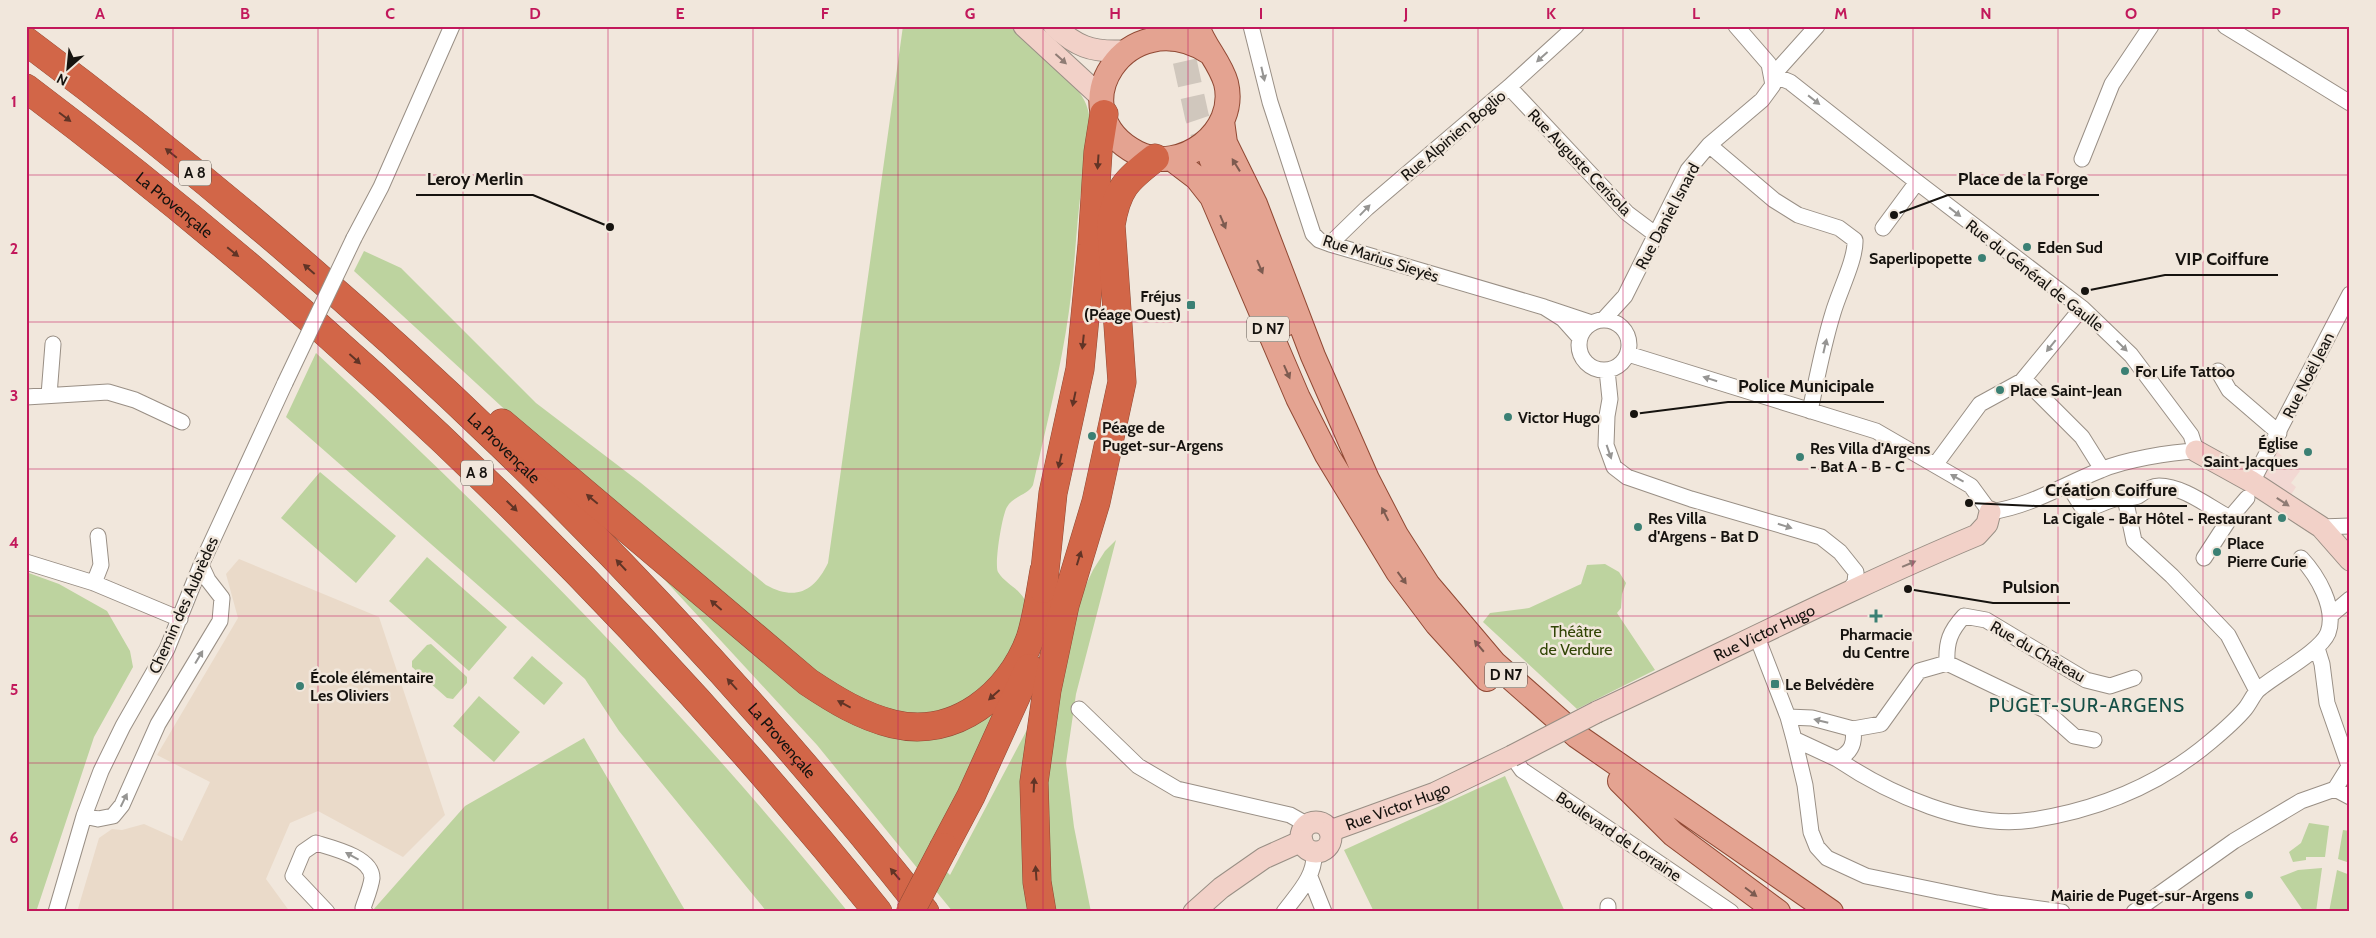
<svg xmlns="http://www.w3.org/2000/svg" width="2376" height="938" viewBox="0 0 2376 938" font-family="Cabin,sans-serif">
  <rect width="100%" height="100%" fill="#f1e7dc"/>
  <!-- commercial -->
  <path fill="#f2d8d3" d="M2275,450L2300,471L2291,483L2296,487L2285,504L2252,482Z"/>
  <!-- built -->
  <path fill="#eadac9" d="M239,559L379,617L445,815L403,857L318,811L290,823L266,879L290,912H77L99,838L112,829L122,830L144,824L182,841L210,782L157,755L238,618L226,574Z"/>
  <!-- green -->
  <path fill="#bdd39f" d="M903,26H1010C1030,45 1077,80 1086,104C1096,129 1085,157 1082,183C1076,225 1075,268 1069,311C1061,369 1046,427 1033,485C1028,495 1013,496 1007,507C1002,515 994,565 998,572C1007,586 1020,587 1028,606L1005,672L960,706L925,714L908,713L885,710L844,695L551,452L354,271L364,251L401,268L536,403L641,483L766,585C795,601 814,592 828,563Z
    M316,353C505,528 686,711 848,912H767L619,731L585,679L286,417Z
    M320,472L396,536L356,583L281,518Z
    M1116,540L1076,694L1066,763L1074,827L1091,912H1054L1043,849L1048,737L1077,604L1093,570L1105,551Z
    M427,557L507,627L469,671L389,601Z
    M1605,564L1619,572L1626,583L1622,594L1621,608L1617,613L1655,670L1577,709L1483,622L1490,613L1529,608L1581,584L1587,565Z
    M26,572L59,584L107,611L130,651L133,667L94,737L36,912H26Z
    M666,574L877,729L1010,696L930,855L950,875L1029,726L1036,912H953L817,745L663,578Z
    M431,644L467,677V683L453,699L447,698L412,667V661L427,645Z
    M532,656L563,683L544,705L513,678Z
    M479,696L520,732L494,762L453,726Z
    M584,738L686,912L373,910L465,806Z
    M1505,776L1565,912H1374L1344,850Z
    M2309,823L2329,826L2325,857H2306V860L2293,862L2289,852L2301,843Z
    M2343,830L2350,831V863L2338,859Z
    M2322,868L2316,912H2304L2280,877L2298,870Z
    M2337,870L2350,875V912H2329Z"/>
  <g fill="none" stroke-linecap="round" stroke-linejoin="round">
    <!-- primary-tunnel -->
    <path stroke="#d0c7bd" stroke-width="24" stroke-dasharray="24 12" stroke-linecap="butt" d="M1177,26L1197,117L1211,158"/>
    <!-- street casing -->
    <g stroke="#998f85" stroke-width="17">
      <path id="street" d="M1251,26L1270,102L1313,234L1319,240L1330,244L1544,307
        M2225,26L2350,103
        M1773,75L1817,26
        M1509,87L1627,213L1655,234
        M1709,145L1774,200L1798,215L1839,228L1855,240C1856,259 1839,292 1833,313C1823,345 1817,378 1810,411
        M2082,159L2112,84L2151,26
        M1883,228L1917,182
        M354,238L381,187L452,26
        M1330,244L1367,208L1509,87L1576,26
        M1604,319L1625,296L1688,170L1709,145L1762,100L1773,85L1769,64L1736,26
        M1579 345a25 25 0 1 1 50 0a25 25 0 1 1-50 0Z
        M1580,338L1563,319L1544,307L1592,323
        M1628,354L1876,431L1971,486L1990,512C2031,506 2063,485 2101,470C2124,460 2170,452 2196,451L2191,435L2131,355L2082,308L1917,182L1790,82L1773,75
        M1607,370L1610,399L1607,416L1606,445L1614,467L1627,477L1691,499L1821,537L1840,552L1856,572L1855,582L1849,591
        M2218,371L2229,390L2279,433
        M2022,381L2028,383L2082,437L2102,469
        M49,395L53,344
        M26,397L108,392L135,400L182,422
        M1935,465L1980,404L2022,381L2082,308
        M2252,482L2350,294
        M2069,486L2082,507C2092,511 2104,501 2115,499C2122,497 2131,499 2138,496C2145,492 2150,486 2159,486C2183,486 2209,507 2230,518
        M2125,498L2134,541L2172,576L2228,635L2257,691
        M2321,527L2350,526
        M2204,558L2230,518L2247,498
        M26,562L94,583L180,619
        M94,583L101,565L98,536
        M2331,615L2350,599
        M1757,637L1788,717L1794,739L1805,785L1811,832L1817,847L1827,858L1866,876L1997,903L2062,912
        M2317,648L2322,664L2327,703L2349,766
        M1947,663C1946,642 1950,631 1964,616L1986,620L2086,680L2110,686L2134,678
        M1079,709L1138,766L1177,789L1290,815L1308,825
        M1788,717L1812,718L1853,729L1881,724L1919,671L1947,663L2045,710L2074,736L2094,740
        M1794,739L1837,759C1852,753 1855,743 1853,729
        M1512,756L1522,770L1731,912
        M1837,759C1889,794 1968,830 2032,820C2097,810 2159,785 2210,742C2222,732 2235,721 2245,709C2250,703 2253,695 2258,690C2275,675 2320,652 2328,633C2337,608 2317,575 2301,558
        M2335,789L2350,797
        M84,816L98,819L113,816L122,805L158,724L220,621L222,598L208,580L201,565
        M1310,877L1324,912
        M56,912L84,816L101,771L123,726L167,649L201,565L285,383
        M327,912L293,876L303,852L316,843C332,848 372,857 372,878C371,887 366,899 363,908L365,912
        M1284,912C1298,893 1316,876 1314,851
        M1608,912V906
        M2134,912L2234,841L2301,801L2335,789L2350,765"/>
    </g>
    <!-- secondary casing -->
    <g stroke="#998f85" stroke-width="23">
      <g id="secondary">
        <path d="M1024,26L1101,97"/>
        <path d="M1054,26C1076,46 1091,52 1120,51"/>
        <path d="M2196,451L2252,482L2321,527L2350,560"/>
        <path id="s1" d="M1597,712C1724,653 1848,589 1977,535L1987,524L1990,512"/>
        <circle cx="1316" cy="837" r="15"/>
        <path id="s2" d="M1330,831L1435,793L1512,756"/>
        <path d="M1194,912L1221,888L1264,858L1302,841"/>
      </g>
    </g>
    <!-- primary casing -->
    <g stroke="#904934" stroke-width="26">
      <path id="primary" d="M1197,26C1204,47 1220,62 1226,83C1238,132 1181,175 1137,153C1056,111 1127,0 1209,52
        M1222,121L1225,143L1255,204L1313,356L1367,479L1396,535L1428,585L1494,663L1577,736L1831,912
        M1211,158L1285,324
        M1172,159L1197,178L1212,197L1298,398L1327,455L1398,572L1437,624L1487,679
        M1620,781L1673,834L1778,912"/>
    </g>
    <!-- highway casing -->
    <g stroke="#904934" stroke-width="29">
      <g id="highway">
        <path id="s3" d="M26,41C361,291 666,584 925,912"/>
        <path id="s4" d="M26,88C342,326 630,603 878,912"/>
        <path d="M502,423L808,682C835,700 861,716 893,724C955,739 1010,694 1030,639C1037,618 1040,593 1044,571"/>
        <path d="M1043,589L1053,493L1080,369L1092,245L1098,152L1104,114"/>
        <path d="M944,847L971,796L1029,668"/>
        <path d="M1042,912L1037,882L1034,782L1047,690L1065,605L1096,502L1122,382L1111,225C1117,189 1126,180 1155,158"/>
      </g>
    </g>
    <!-- street -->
    <use href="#street" stroke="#fff" stroke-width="15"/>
    <!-- secondary -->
    <use href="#secondary" stroke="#f2d1c8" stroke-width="21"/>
    <!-- primary -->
    <use href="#primary" stroke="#e4a391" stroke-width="24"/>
    <!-- highway -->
    <use href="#highway" stroke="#d26648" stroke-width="28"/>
    <!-- street-bridge casing -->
    <g stroke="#998f85" stroke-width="17" stroke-linecap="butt">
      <path id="street-bridge" d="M285,383L354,238"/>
    </g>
    <!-- secondary-bridge casing -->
    <g stroke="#998f85" stroke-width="23" stroke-linecap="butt">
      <path id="secondary-bridge" d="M1512,756L1597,712"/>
    </g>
    <!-- highway-bridge casing -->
    <g stroke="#904934" stroke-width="29" stroke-linecap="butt">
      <path id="highway-bridge" d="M910,912L944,847"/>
    </g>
    <!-- street-bridge -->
    <use href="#street-bridge" stroke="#fff" stroke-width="15"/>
    <!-- secondary-bridge -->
    <use href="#secondary-bridge" stroke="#f2d1c8" stroke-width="21"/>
    <!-- highway-bridge -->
    <use href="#highway-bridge" stroke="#d26648" stroke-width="28"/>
  </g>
  <!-- one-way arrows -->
  <defs><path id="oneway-solid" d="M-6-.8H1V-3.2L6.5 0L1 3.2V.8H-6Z" transform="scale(1.25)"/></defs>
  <g fill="#969593">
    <use href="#oneway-solid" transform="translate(1542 57) rotate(138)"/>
    <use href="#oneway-solid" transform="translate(1263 74) rotate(77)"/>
    <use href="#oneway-solid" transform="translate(1814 100) rotate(38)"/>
    <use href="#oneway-solid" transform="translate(1365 210) rotate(-46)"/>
    <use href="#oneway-solid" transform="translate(1955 212) rotate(38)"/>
    <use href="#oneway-solid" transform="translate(1825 346) rotate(-77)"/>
    <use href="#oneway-solid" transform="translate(2051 346) rotate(129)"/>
    <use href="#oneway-solid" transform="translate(2122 346) rotate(44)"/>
    <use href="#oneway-solid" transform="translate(1710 379) rotate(-163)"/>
    <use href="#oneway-solid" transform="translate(1609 452) rotate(71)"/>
    <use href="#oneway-solid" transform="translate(1957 478) rotate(-151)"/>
    <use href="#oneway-solid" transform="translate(1785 526) rotate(17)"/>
    <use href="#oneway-solid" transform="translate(199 657) rotate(-59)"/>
    <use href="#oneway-solid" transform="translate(1821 721) rotate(-166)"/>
    <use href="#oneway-solid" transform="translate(124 800) rotate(-64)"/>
    <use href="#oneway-solid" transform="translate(352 856) rotate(-151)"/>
  </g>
  <g fill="#8f7c75">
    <use href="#oneway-solid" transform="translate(1061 59) rotate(42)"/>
    <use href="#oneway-solid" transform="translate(2283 502) rotate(33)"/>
    <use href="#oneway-solid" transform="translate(1909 564) rotate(-23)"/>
  </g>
  <g fill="#613426">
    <use href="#oneway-solid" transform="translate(65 117) rotate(37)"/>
    <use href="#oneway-solid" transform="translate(171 153) rotate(-141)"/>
    <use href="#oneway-solid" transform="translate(1098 162) rotate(94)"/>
    <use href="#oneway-solid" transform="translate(233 252) rotate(39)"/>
    <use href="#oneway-solid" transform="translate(309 269) rotate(-139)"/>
    <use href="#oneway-solid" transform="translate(1083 342) rotate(96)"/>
    <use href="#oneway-solid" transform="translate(355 359) rotate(42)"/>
    <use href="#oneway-solid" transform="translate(1074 399) rotate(102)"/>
    <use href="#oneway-solid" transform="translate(1060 461) rotate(103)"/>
    <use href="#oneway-solid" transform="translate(592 499) rotate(-140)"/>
    <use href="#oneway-solid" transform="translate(512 506) rotate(45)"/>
    <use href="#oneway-solid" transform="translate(1079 558) rotate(-73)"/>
    <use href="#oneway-solid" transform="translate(621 565) rotate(-133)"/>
    <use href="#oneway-solid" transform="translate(716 605) rotate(-139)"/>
    <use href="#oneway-solid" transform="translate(732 684) rotate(-132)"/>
    <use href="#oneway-solid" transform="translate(994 695) rotate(138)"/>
    <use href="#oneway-solid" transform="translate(844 704) rotate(-152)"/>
    <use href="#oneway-solid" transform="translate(1034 785) rotate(-87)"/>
    <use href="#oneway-solid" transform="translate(1036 873) rotate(-94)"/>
    <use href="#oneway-solid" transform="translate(895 874) rotate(-130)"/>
  </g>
  <g fill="#7d5b50">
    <use href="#oneway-solid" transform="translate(1236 165) rotate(-122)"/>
    <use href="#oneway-solid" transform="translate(1223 222) rotate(67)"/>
    <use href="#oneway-solid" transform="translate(1260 267) rotate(67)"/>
    <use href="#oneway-solid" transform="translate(1287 372) rotate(66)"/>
    <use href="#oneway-solid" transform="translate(1385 514) rotate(-117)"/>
    <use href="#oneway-solid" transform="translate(1402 578) rotate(54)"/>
    <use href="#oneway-solid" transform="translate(1479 646) rotate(-130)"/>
    <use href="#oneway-solid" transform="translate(1751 892) rotate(37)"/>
  </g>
  <!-- grid -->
  <path fill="none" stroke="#c2185b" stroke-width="1" stroke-opacity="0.55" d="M173,26V912M318,26V912M463,26V912M608,26V912M753,26V912M898,26V912M1043,26V912M1188,26V912M1333,26V912M1478,26V912M1623,26V912M1768,26V912M1913,26V912M2058,26V912M2203,26V912M26,175H2350M26,322H2350M26,469H2350M26,616H2350M26,763H2350"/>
  <!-- markers -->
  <g fill="#3b8074" stroke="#f1e7dc" stroke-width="2">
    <circle cx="2027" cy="247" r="5"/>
    <circle cx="1982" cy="258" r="5"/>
    <rect x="1186" y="300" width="10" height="10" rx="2.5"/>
    <circle cx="2125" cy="371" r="5"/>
    <circle cx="2000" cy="390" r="5"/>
    <circle cx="1508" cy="417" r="5"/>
    <circle cx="1092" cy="436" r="5"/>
    <circle cx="2308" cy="452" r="5"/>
    <circle cx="1800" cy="457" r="5"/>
    <circle cx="2282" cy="518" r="5"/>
    <circle cx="1638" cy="527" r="5"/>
    <circle cx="2217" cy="552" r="5"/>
    <path d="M1873.5 608.5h5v5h5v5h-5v5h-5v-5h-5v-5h5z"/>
    <rect x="1770" y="679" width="10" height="10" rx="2.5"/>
    <circle cx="300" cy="686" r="5"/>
    <circle cx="2249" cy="895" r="5"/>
  </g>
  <g text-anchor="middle" stroke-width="5" stroke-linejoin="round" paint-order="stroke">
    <!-- shield labels -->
    <g fill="#f1e7dc" stroke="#58534c" stroke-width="1">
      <rect x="179" y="160.5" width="32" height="25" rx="4"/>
      <rect x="1247" y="316.5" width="42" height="25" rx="4"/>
      <rect x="461" y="460.5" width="32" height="25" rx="4"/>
      <rect x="1485" y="662.5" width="42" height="25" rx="4"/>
    </g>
    <g font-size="15" font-weight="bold" fill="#16130f">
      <text x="195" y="178">A 8</text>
      <text x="1268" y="334">D N7</text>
      <text x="477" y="478">A 8</text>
      <text x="1506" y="680">D N7</text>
    </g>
    <!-- street labels -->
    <g font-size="16" fill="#16130f" stroke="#f1e7dc">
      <text transform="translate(1453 135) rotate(-40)" y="6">Rue Alpinien Boglio</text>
      <text transform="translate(1580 162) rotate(46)" y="6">Rue Auguste Cerisola</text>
      <text dy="6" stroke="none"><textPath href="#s4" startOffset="189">La Provençale</textPath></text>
      <text transform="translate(1667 216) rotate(-62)" y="6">Rue Daniel Isnard</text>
      <text transform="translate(1381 258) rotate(18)" y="6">Rue Marius Sieyès</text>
      <text transform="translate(2035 275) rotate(38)" y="6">Rue du Général de Gaulle</text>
      <text transform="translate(2308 375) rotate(-63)" y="6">Rue Noël Jean</text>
      <text dy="6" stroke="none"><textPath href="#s3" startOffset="628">La Provençale</textPath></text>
      <text transform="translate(183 605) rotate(-66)" y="6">Chemin des Aubrèdes</text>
      <text dy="6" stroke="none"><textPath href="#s1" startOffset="185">Rue Victor Hugo</textPath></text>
      <text transform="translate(2038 651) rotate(30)" y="6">Rue du Château</text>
      <text dy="6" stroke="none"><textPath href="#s3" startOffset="1032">La Provençale</textPath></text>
      <text dy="6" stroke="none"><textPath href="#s2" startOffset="72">Rue Victor Hugo</textPath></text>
      <text transform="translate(1619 836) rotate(34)" y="6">Boulevard de Lorraine</text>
    </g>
    <!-- poi labels -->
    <g font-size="16" font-weight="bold" fill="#16130f" stroke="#f1e7dc" text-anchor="start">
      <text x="2037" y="253">Eden Sud</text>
      <text x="1972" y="264" text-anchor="end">Saperlipopette</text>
      <text x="1181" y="302" text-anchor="end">Fréjus<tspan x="1181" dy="18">(Péage Ouest)</tspan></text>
      <text x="2135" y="377">For Life Tattoo</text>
      <text x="2010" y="396">Place Saint-Jean</text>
      <text x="1518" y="423">Victor Hugo</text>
      <text x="1102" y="433">Péage de<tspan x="1102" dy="18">Puget-sur-Argens</tspan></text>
      <text x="2298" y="449" text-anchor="end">Église<tspan x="2298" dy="18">Saint-Jacques</tspan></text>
      <text x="1810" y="454">Res Villa d'Argens<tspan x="1810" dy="18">- Bat A - B - C</tspan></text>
      <text x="1648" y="524">Res Villa<tspan x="1648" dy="18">d'Argens - Bat D</tspan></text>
      <text x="2272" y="524" text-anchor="end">La Cigale - Bar Hôtel - Restaurant</text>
      <text x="2227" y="549">Place<tspan x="2227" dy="18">Pierre Curie</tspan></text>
      <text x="1876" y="640" text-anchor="middle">Pharmacie<tspan x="1876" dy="18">du Centre</tspan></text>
      <text x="310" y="683">École élémentaire<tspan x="310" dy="18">Les Oliviers</tspan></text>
      <text x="1785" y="690">Le Belvédère</text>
      <text x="2239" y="901" text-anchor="end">Mairie de Puget-sur-Argens</text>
    </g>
    <!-- park labels -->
    <g font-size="16" fill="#314505" stroke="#f1e7dc">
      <text x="1576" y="637">Théâtre<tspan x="1576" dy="18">de Verdure</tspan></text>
    </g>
    <!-- quarter labels -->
    <g font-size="19" letter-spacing="1" fill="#154f46" stroke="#f1e7dc">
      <text x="2087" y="712">PUGET-SUR-ARGENS</text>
    </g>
  </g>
  <!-- callouts -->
  <path fill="none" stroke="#16130f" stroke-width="2" d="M610 227L533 195H416M1894 215L1948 195H2099M2085 291L2165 275H2278M1634 414L1728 402H1884M1969 503L2035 506H2187M1908 589L1993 603H2070"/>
  <g fill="#16130f" stroke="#f1e7dc" stroke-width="2">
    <circle cx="610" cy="227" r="5"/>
    <circle cx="1894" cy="215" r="5"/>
    <circle cx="2085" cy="291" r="5"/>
    <circle cx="1634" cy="414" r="5"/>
    <circle cx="1969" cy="503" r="5"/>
    <circle cx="1908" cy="589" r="5"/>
  </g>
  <g font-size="18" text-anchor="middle" font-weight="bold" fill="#16130f" stroke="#f1e7dc" stroke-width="5" stroke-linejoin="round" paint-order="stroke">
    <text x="475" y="185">Leroy Merlin</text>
    <text x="2023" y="185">Place de la Forge</text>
    <text x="2222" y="265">VIP Coiffure</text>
    <text x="1806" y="392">Police Municipale</text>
    <text x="2111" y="496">Création Coiffure</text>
    <text x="2031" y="593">Pulsion</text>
  </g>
  <!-- border -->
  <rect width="2376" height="938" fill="none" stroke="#f1e7dc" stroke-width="55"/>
  <!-- north arrow -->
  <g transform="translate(68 68) rotate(207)" stroke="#f1e7dc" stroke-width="4" paint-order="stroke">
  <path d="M0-4L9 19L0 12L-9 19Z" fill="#16130f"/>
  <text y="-8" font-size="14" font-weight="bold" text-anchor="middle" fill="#16130f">N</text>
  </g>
  <rect x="28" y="28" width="2320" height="882" fill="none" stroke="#c2185b" stroke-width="2"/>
  <g font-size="16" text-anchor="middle" font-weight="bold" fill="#c2185b">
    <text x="100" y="19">A</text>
    <text x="245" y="19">B</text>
    <text x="390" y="19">C</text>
    <text x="535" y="19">D</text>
    <text x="680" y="19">E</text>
    <text x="825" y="19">F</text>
    <text x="970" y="19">G</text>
    <text x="1115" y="19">H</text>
    <text x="1261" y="19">I</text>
    <text x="1406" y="19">J</text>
    <text x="1551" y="19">K</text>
    <text x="1696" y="19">L</text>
    <text x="1841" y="19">M</text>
    <text x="1986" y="19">N</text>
    <text x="2131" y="19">O</text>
    <text x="2276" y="19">P</text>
    <text x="14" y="107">1</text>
    <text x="14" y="254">2</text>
    <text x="14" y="401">3</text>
    <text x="14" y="548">4</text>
    <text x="14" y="695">5</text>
    <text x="14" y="843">6</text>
  </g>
</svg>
